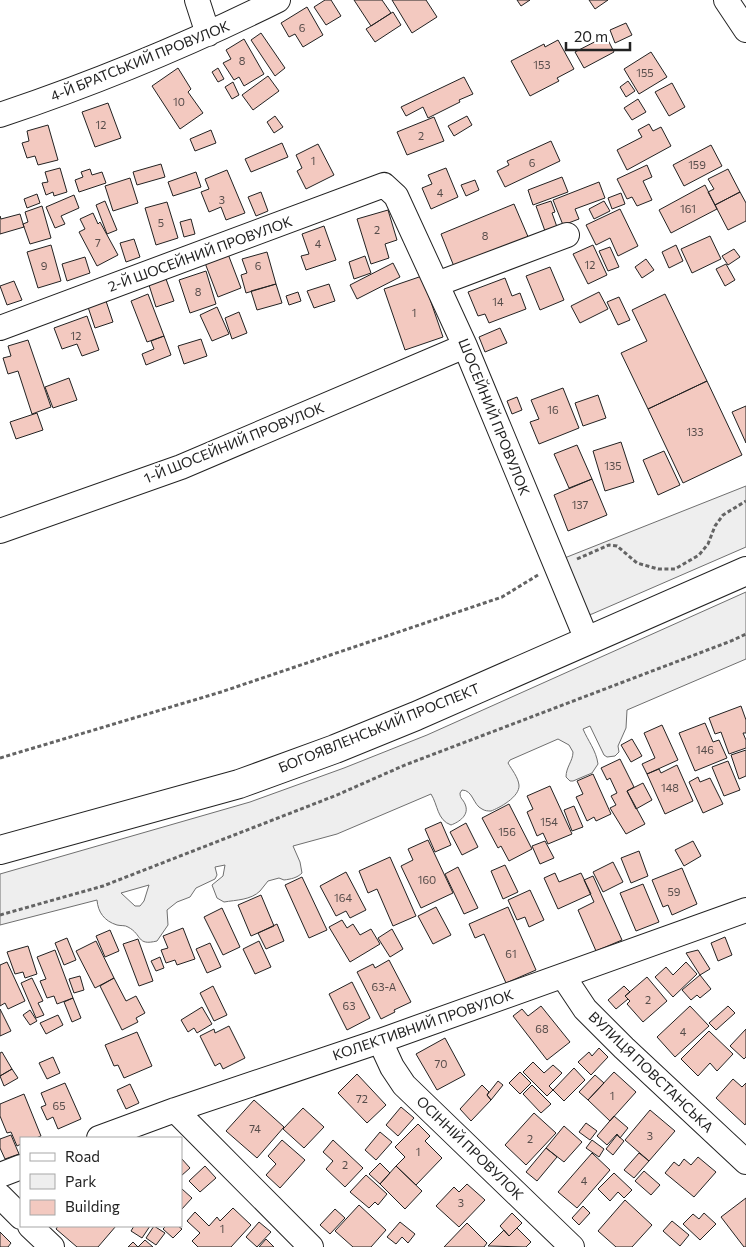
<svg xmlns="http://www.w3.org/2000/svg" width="746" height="1247" viewBox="0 0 746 1247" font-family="Commissioner,sans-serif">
  <rect width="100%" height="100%" fill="#fff"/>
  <!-- green -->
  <path fill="#eee" stroke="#6f6f6f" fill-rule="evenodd" d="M746,486V547L592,614L588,615L562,559Z
    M746,592V659L627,710L626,728L618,746L619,752L615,756L607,757L604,755L590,726L583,729C588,741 596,750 598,764L592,773L573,781H570L566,777C566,767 573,761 573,752L569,745L558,739L510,760L508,763C512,770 518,777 519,785C520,797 499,808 491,811C488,811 485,811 482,809C473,805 473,790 462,790L460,793C460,799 463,799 465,804C470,815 459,822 451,825C437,820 438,805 431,794L337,834L293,846L300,862L302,873C297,878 291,879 284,880L279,878L268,881C265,884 263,888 260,891C251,900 236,900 224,902L217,898L212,885L223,876L225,865L215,867L217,875L215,879L196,888L190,897L177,902L167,910L168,925L157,941C136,946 143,935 128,927C125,925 121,926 117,925C104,921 98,912 97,900L0,925V874L250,802L344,768L427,735ZM149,885L144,901L140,906H135L121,893Z"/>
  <!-- building -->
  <path fill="#f3c9c0" stroke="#222" d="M325,0H331L341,16L326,25L314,7Z
    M354,0H382L391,13L371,26Z
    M392,0H426L437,17L412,33Z
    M517,0H530L521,6Z
    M589,0H608L595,9Z
    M307,7L323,35L303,47L295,34L289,37L281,23Z
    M393,12L401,25L375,42L366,29Z
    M626,23L632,35L615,43L610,30Z
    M261,33L285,68L275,76L251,40Z
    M606,36L614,52L584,68L575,52Z
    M244,39L264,74L244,86L239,77L234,80L223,63L231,59L226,50Z
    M558,40L574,69L557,78L559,81L530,96L511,61L544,44L545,47Z
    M651,52L667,77L639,94L624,69Z
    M178,68L191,89L188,92L203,113L180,129L152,86Z
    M218,68L224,79L218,82L212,72Z
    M268,76L279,91L253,110L242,95Z
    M464,77L473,94L459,100L460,102L428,118L423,107L406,116L401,107Z
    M628,81L635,91L626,97L620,87Z
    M233,82L239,95L232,99L225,87Z
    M672,83L685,107L669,116L655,92Z
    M638,99L646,112L632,120L624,108Z
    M108,103L121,138L95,147L82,112Z
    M275,116L283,127L274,133L267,122Z
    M467,116L472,125L454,136L448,126Z
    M434,117L444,141L407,155L397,132Z
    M649,124L653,131L661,127L671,146L627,170L617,150L642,137L638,130Z
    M48,125L58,160L38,165L35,156L27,158L22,143L29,141L27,131Z
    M211,130L216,143L195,151L190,139Z
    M551,141L560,161L505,187L497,171L509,165L507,161Z
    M282,143L288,157L251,172L245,159Z
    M318,144L334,175L306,189L297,171L302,168L296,155Z
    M711,145L722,166L684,186L673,165Z
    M161,164L165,177L137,185L133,172Z
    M647,165L652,177L643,181L652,200L637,206L632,197L627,199L617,179Z
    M60,168L67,192L54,196L53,192L46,195L42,183L48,182L45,172Z
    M446,168L458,197L431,209L422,188L432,184L428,175Z
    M90,169L92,175L102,172L106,183L79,192L75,180L83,177L81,172Z
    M728,169L740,192L715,205L708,192L714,189L708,179Z
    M227,170L245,213L226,220L221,207L209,212L201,192L209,189L205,179Z
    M196,172L201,187L173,196L168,182Z
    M562,177L568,192L533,205L528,190Z
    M130,178L138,203L113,211L105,186Z
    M475,180L479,190L466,196L461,185Z
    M599,182L605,198L575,209L579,219L563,225L553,200Z
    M705,185L717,209L671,233L659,210Z
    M261,192L268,211L256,216L248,197Z
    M740,192L746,203V221L728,230L715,205Z
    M621,193L625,204L612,209L608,198Z
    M37,194L40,203L27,208L24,199Z
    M74,195L79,208L61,216L65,224L55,228L46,207Z
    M105,201L117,230L107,234L96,205Z
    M551,201L555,212L552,213L557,227L545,231L536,206Z
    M604,201L610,211L594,219L589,209Z
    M167,202L178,238L156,245L145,208Z
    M514,204L529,239L455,269L441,234Z
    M42,206L51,238L30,244L23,224L28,222L25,212Z
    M620,209L638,246L618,256L610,238L596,245L586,225Z
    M388,210L397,240L385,244L389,258L371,264L357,219Z
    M93,213L98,224L100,222L118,255L97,266L79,232L85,229L80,219Z
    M20,214L24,227L0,234V216L1,219Z
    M191,219L195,234L184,237L180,222Z
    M324,226L336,260L306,270L301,256L309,254L302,234Z
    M710,236L721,259L692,273L681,249Z
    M134,239L140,257L126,262L120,243Z
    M51,245L61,281L38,288L27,252Z
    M593,245L607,275L588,284L573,254Z
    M676,245L683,261L669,268L662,252Z
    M610,247L619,267L608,271L599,251Z
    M734,249L740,257L728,265L722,256Z
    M267,252L276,284L246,293L241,275L247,273L242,259Z
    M228,254L241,288L218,297L205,263Z
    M365,256L371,273L354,279L349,262Z
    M85,257L90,273L67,281L62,264Z
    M646,259L654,270L642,278L635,267Z
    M393,263L400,277L357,299L350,285Z
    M726,264L735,280L725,286L716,269Z
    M550,267L564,300L540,310L526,276Z
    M206,271L216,304L190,313L179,280Z
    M422,276L443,337L405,350L384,289Z
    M505,278L512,296L520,293L526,309L489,323L485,314L478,316L468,292Z
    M166,279L174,301L156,307L149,285Z
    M14,281L22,300L7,305L0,286Z
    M276,284L282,303L257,310L251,291Z
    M329,284L335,301L314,308L307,291Z
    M298,292L301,301L289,305L286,296Z
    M599,292L608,309L580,323L571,306Z
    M148,294L164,336L147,342L131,301Z
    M665,294L707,381L648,409L621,353L647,341L632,310Z
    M619,297L630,320L618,325L607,302Z
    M106,301L113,322L95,328L88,307Z
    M217,307L229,334L212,341L200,315Z
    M239,312L247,333L232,339L225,318Z
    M87,316L99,350L82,356L77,344L62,349L54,328Z
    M500,328L507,343L485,352L479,337Z
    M164,336L171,355L146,365L142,354L154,349L151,341Z
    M201,339L207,356L184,364L178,346Z
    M28,340L51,407L32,414L18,371L8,374L3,358L11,356L8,346Z
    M69,378L77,400L53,408L45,387Z
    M707,381L742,455L683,483L648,409Z
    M563,388L579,428L539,444L530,422L539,419L531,400Z
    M598,395L606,418L583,426L575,403Z
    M517,397L522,410L512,414L507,401Z
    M746,406V443L732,412Z
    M37,413L43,430L16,439L10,422Z
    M621,442L634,482L605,491L593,451Z
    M577,445L592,479L569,488L554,454Z
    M664,451L680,485L658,495L643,460Z
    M592,479L607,515L568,531L554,495Z
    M741,706L746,720V733H743L746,740V748L729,754L721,732L715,734L709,718Z
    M705,723L713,742L719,740L727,758L695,771L679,733Z
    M662,725L678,760L647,774L642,764L655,758L644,733Z
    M632,739L642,756L631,762L621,745Z
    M746,750V776L739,779L731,755Z
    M620,759L634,787L627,791L645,824L626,834L610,808L616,805L611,796L617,793L610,778L607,780L601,768Z
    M728,761L740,790L724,796L712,767Z
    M677,765L693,801L665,814L647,774L659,769L661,773Z
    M593,774L611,814L596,821L594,817L587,821L576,797L583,794L577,781Z
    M698,777L700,782L710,778L723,804L703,813L689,782Z
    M643,783L652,800L636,809L627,791Z
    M550,786L572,834L548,844L543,833L537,836L527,812L533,809L527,796Z
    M509,804L532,849L509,861L501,846L498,848L482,818Z
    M574,806L583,827L572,831L564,810Z
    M441,822L451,845L435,852L425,829Z
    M466,823L478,847L462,855L450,832Z
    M428,840L453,893L421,908L401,866L413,860L408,849Z
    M545,841L554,858L540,864L532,846Z
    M693,841L701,856L684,866L675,850Z
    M639,851L648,876L631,883L621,858Z
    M390,857L416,916L393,926L377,889L368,893L359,871Z
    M613,862L623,882L603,892L593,872Z
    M505,865L518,892L503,899L491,871Z
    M458,867L478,908L464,914L445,874Z
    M682,868L697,904L672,915L668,905L663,907L652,880Z
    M346,872L366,910L350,918L346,911L336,916L320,886Z
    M555,873L559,882L581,873L591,894L558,909L544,878Z
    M593,876L622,940L596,951L578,910L594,902L584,880Z
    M302,877L327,930L309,938L285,885Z
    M643,884L659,922L636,931L620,893Z
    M530,890L544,920L529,927L525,917L517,920L508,900Z
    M261,895L274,926L251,936L238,905Z
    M436,907L451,935L433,944L418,916Z
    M508,907L536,970L506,983L484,934L475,938L469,924Z
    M222,908L240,947L223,955L204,917Z
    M342,920L347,928L353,924L360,935L371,929L380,944L350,962L329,927Z
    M277,924L284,941L266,949L258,933Z
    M183,928L195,959L177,965L175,960L166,963L161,950L168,948L163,936Z
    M392,929L403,949L390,957L378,938Z
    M110,930L119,951L105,957L96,936Z
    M725,937L732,955L718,961L711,943Z
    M67,938L76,960L64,965L55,943Z
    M138,939L153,981L139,986L123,944Z
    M96,941L114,978L95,988L76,951Z
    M259,941L271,967L255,974L243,949Z
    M210,943L221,967L207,973L196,949Z
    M28,946L37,974L25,978L23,972L15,974L7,952Z
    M55,950L73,998L57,1004L54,996L47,998L40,981L46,979L37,957Z
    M698,950L710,969L700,975L686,953Z
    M160,957L164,968L156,971L151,961Z
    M389,960L411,1002L394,1010L395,1012L381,1019L357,972L373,964L375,968Z
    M7,962L25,1001L8,1009L5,1003L0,1006V965Z
    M686,962L697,974L673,997L655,977L666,967L673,975Z
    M700,975L711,989L700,998L697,995L691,1000L682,990Z
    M80,976L84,990L74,993L69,979Z
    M647,977L667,1001L643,1022L627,1004L630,1001L625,996Z
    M32,978L43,1001L38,1003L44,1015L36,1018L21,983Z
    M114,978L126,1001L136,996L145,1013L136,1018L138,1022L122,1030L100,986Z
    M352,982L370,1018L347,1030L329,994Z
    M213,986L227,1015L214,1021L200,993Z
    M624,986L630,992L625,996L628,999L616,1009L608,1000Z
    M73,998L81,1018L72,1022L64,1002Z
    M541,1006L570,1042L547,1060L513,1016L522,1009L528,1016Z
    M690,1006L709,1026L675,1057L657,1037Z
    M728,1006L735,1013L716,1030L709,1023Z
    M202,1007L212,1024L197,1033L194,1028L188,1032L181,1020Z
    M0,1009L11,1031L0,1036Z
    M30,1010L37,1021L30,1025L23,1015Z
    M58,1015L63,1025L46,1034L40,1023Z
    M229,1026L245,1058L223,1069L220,1063L215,1066L200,1036L214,1029L215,1033Z
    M746,1029V1057L744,1059L730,1046Z
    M709,1031L733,1054L717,1071L710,1063L698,1076L681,1059Z
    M137,1032L152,1066L124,1078L118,1065L114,1066L105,1045Z
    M445,1038L465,1075L437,1090L416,1054Z
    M599,1048L608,1057L591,1075L578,1062L589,1052L592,1056Z
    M2,1052L12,1069L0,1076V1053Z
    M53,1057L60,1073L47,1079L39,1063Z
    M533,1062L544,1073L553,1065L562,1073L549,1086L553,1090L547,1096L523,1072Z
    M574,1068L585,1080L564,1101L553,1090Z
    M12,1069L18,1078L4,1086L0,1076Z
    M520,1072L531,1083L520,1094L509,1083Z
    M614,1072L636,1092L610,1121L588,1100Z
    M357,1074L386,1105L367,1123L338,1093Z
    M595,1075L604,1083L588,1100L579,1092Z
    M733,1079L742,1087L746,1083V1123L745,1125L716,1098Z
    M498,1081L503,1085L491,1100L487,1095Z
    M65,1083L81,1119L58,1129L53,1117L47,1120L41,1107L46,1105L41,1093Z
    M130,1084L139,1103L126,1109L117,1090Z
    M482,1085L489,1092L487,1095L491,1100L471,1121L460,1109Z
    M532,1085L551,1104L541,1113L523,1094Z
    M24,1094L41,1136L36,1138H21V1144L17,1146L11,1132L7,1133L0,1116V1104Z
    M254,1100L284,1127L257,1158L226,1131Z
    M401,1107L414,1118L398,1136L386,1125Z
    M303,1108L324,1127L304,1148L283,1129Z
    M650,1110L675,1131L649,1161L625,1140Z
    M534,1113L556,1133L526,1165L505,1145Z
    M614,1116L628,1128L620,1138L617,1134L607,1145L597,1136Z
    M586,1123L597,1131L590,1140L579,1132Z
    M418,1124L430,1136L425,1141L442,1158L416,1185L396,1166L405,1157L395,1147Z
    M564,1126L582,1142L564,1162L546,1148Z
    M380,1132L392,1142L376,1160L365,1150Z
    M11,1135L19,1154L5,1159L0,1148V1139Z
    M617,1135L624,1141L613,1155L606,1149Z
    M282,1140L305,1160L280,1188L266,1175L276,1164L268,1156Z
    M333,1140L363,1168L345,1187L326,1169L333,1161L323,1152Z
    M592,1140L604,1149L599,1157L586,1148Z
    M546,1148L557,1157L537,1181L526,1172Z
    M592,1153L610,1170L577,1208L558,1192Z
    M639,1153L649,1161L634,1178L624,1170Z
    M698,1157L716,1172L694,1197L665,1173L674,1162L679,1166L684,1159L691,1165Z
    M181,1158L190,1168L181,1176Z
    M380,1163L390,1173L380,1184L369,1174Z
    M205,1166L216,1178L200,1192L189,1181Z
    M396,1166L422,1191L405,1209L380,1184Z
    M644,1171L660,1185L651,1195L635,1181Z
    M614,1173L632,1190L624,1198L618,1192L610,1201L598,1189Z
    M366,1175L387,1194L378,1205L375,1202L369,1208L350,1192Z
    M467,1184L485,1200L459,1227L436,1206L454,1187L459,1192Z
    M182,1189L192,1198L181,1210V1190Z
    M746,1198V1247H744L721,1217Z
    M625,1200L652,1225L632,1247H616L598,1231Z
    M359,1205L386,1230L371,1247H353L335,1231Z
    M583,1206L590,1213L579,1225L572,1218Z
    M233,1208L251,1225L231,1247H198L192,1241L200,1233L187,1221L195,1212L209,1226L217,1217L220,1221Z
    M335,1209L345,1218L330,1234L320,1225Z
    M512,1213L522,1223L509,1236L500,1226Z
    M704,1213L716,1224L700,1240L683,1224L693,1214L699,1219Z
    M672,1221L689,1235L680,1246L663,1231Z
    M259,1222L271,1232L257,1247L246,1237Z
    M400,1222L415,1234L408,1243L402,1237L396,1244L387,1237Z
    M467,1223L487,1243L484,1247H444Z
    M58,1226H116L98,1247H77L56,1229Z
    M134,1226H150L142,1238L131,1231Z
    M154,1226L165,1233L156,1245L146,1238Z
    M166,1226H178L182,1229L173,1238L163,1229Z
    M517,1228L531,1242L526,1247L488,1246L504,1230L509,1236Z
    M0,1232L11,1243L8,1247H0Z
    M266,1239L274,1247H259Z
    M145,1240L153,1247H138Z
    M133,1242L138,1247H128Z"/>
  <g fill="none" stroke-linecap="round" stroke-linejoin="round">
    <!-- minor casing -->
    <g stroke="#222" stroke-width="26">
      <path id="minor" d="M197,0L208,34
        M726,0L746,30
        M0,115C95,83 188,45 278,0
        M437,284L567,235
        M0,328L384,185L396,196L465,346L587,640
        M0,531L181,467L465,346
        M563,976L585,1009L624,1048L746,1162
        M380,1041L392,1067L404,1085L572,1247
        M175,1110L311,1247
        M99,1138L175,1110L380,1041L746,910
        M0,1175L21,1167
        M0,1196L21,1217
        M30,1226L52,1247"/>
    </g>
    <!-- major casing -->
    <g stroke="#222" stroke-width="30">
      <path id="major" d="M0,850L239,784L335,749L416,716L746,571"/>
    </g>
    <!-- path -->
    <path stroke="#646464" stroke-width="3" stroke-dasharray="4 2.5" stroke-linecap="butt" d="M577,559L609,545L617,546L637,563L658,569H675L699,555L708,544L715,526L723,515L746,501
      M0,758L221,692L502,597L538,575
      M0,915L103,886L337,795L405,765L731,641L746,634"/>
    <!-- minor -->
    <use href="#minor" stroke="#fff" stroke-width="24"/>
    <!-- major -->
    <use href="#major" stroke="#fff" stroke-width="28"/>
  </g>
  <g text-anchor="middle" stroke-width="4" stroke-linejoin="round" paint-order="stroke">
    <!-- number labels -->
    <g font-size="11" fill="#564c4a">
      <text x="302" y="32">6</text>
      <text x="242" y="65">8</text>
      <text x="542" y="69">153</text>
      <text x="645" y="77">155</text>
      <text x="179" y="106">10</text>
      <text x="101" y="129">12</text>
      <text x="421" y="140">2</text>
      <text x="313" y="165">1</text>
      <text x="532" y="167">6</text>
      <text x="697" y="169">159</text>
      <text x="440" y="197">4</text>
      <text x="222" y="204">3</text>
      <text x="688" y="213">161</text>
      <text x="161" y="227">5</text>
      <text x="377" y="234">2</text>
      <text x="485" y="240">8</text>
      <text x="98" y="247">7</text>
      <text x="318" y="248">4</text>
      <text x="590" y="269">12</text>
      <text x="44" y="270">9</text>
      <text x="258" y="270">6</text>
      <text x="198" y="296">8</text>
      <text x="498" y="306">14</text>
      <text x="414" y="317">1</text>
      <text x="76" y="340">12</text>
      <text x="553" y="414">16</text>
      <text x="695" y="436">133</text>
      <text x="613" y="470">135</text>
      <text x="580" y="509">137</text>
      <text x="705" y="754">146</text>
      <text x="670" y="792">148</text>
      <text x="549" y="826">154</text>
      <text x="507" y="836">156</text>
      <text x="427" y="884">160</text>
      <text x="674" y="896">59</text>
      <text x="343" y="902">164</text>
      <text x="511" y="958">61</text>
      <text x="384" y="991">63-А</text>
      <text x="648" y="1004">2</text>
      <text x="349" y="1010">63</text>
      <text x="542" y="1033">68</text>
      <text x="683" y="1036">4</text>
      <text x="441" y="1068">70</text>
      <text x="612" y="1100">1</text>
      <text x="362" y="1103">72</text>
      <text x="59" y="1110">65</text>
      <text x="255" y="1133">74</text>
      <text x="650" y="1140">3</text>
      <text x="530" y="1143">2</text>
      <text x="418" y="1156">1</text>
      <text x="345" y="1169">2</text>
      <text x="584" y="1185">4</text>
      <text x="461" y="1207">3</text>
      <text x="222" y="1233">1</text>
    </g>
    <!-- street labels -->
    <g font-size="14" fill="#222" stroke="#fff">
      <text transform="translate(140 61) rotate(-22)" y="5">4-Й БРАТСЬКИЙ ПРОВУЛОК</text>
      <text transform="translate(200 254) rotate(-20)" y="5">2-Й ШОСЕЙНИЙ ПРОВУЛОК</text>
      <text transform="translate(494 417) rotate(68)" y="5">ШОСЕЙНИЙ ПРОВУЛОК</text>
      <text transform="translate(234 443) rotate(-22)" y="5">1-Й ШОСЕЙНИЙ ПРОВУЛОК</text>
      <text transform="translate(379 728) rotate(-22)" y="5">БОГОЯВЛЕНСЬКИЙ ПРОСПЕКТ</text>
      <text transform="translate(423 1025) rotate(-19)" y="5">КОЛЕКТИВНИЙ ПРОВУЛОК</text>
      <text transform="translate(651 1072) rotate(44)" y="5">ВУЛИЦЯ ПОВСТАНСЬКА</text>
      <text transform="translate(470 1148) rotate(44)" y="5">ОСІННІЙ ПРОВУЛОК</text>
    </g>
  </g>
  <!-- legend -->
  <rect x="20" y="1137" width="162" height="90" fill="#ffffff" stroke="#a7a7a7"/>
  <rect x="30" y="1153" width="25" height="8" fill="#ffffff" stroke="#a7a7a7"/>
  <text x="65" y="1162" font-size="15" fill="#222222">Road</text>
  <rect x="30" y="1174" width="25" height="15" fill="#eeeeee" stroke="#a7a7a7"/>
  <text x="65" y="1187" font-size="15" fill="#222222">Park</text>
  <rect x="30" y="1200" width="25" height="15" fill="#f3c9c0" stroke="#a7a7a7"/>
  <text x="65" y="1212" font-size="15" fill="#222222">Building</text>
  <!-- scale -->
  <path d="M566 42v8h64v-8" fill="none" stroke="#222222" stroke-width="2.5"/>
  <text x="574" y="42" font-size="15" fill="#222222" stroke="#ffffff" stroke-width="4" paint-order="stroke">20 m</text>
</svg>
